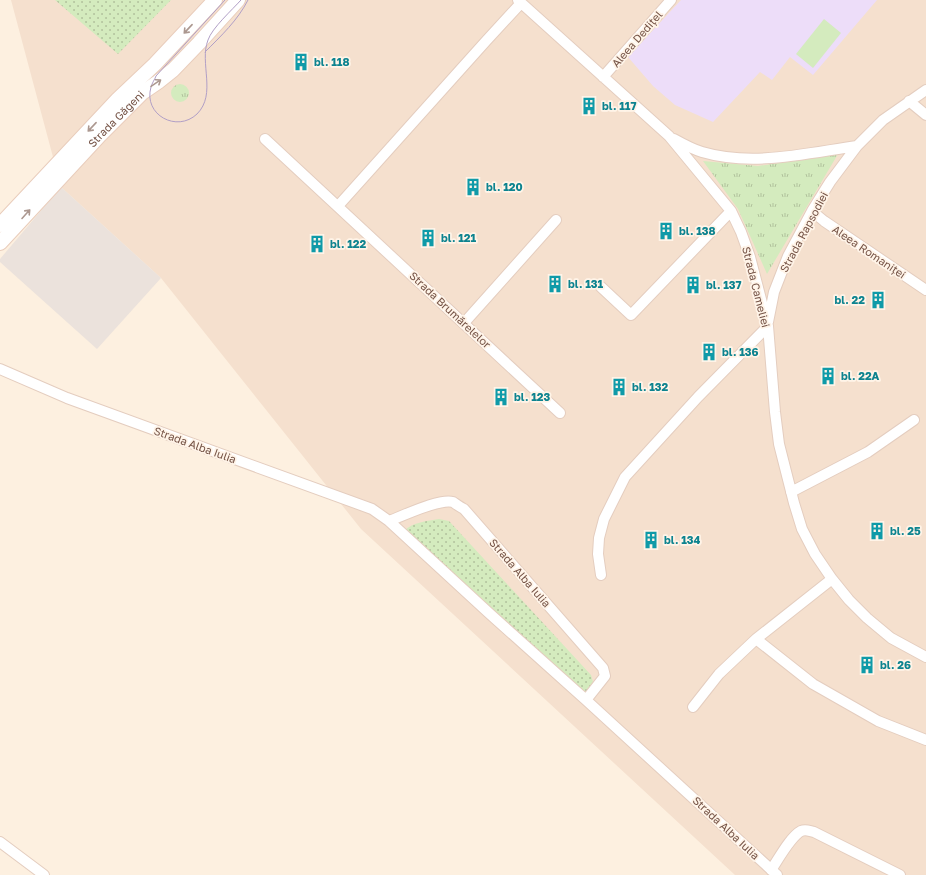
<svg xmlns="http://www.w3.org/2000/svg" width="926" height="875" viewBox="0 0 926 875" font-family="'Golos Text',sans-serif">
  <defs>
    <pattern id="grass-dots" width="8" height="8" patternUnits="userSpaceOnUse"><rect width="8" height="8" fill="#d4ebbe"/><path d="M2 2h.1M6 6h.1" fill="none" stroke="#b1c19c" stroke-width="1.8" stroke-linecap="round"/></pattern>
    <pattern id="park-tufts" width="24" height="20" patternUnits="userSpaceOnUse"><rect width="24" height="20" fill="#d4ebbe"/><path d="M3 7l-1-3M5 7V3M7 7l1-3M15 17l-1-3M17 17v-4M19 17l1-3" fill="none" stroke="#b1c19c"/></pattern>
  </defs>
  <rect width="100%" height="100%" fill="#fdf0e0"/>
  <!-- residential -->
  <path fill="#f5e0ce" d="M11,0H926V875H735L361,529L161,278L61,187Z"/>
  <!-- industrial -->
  <path fill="#ebe2dc" d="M61,187L161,278L97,349L0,262V259Z"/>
  <!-- education -->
  <path fill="#edddf9" d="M681,0H877L813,75L790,57L772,80L760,72L713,122L675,105L653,86L628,57Z"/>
  <!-- grass -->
  <path fill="url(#grass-dots)" d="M55,0H171L118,54Z
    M439,519L449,521L591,675L593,682L592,685L581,696L573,694L406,543L404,531C413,522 427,521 439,519Z"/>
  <!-- park -->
  <path fill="url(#park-tufts)" d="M171 93a9 9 0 1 1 18 0a9 9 0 1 1-18 0Z
    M838,154L767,274L738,209L703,161L758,166Z"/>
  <!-- pitch -->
  <path fill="#d4ebbe" d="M824,19L841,33L813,68L796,54Z"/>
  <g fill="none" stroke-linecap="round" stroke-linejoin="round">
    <!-- minor casing -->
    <g stroke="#e4cdbf" stroke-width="12">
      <path id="minor" d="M518,0L669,136L731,211L741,232L750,257L768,326L775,412L779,444L794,503L802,529L815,554L832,579L849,600L867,618L891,638L926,657
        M603,77L671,0
        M909,101L926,115
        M265,139L560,413
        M674,139C683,144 692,149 702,152C753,167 807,153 857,146
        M338,206L486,41L521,3
        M812,211L824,221L926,290
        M601,287L631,315L731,211
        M768,322L774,292L788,256L812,211L830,182L857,146L883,120L926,90
        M464,323L556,220
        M0,369L67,398L372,509L389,521L490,614L586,700L777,875
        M791,492L868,452L914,420
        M389,521C403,516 439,498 453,502C456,504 460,507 464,509L603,668L605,676L586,700
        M601,575L598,554L599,538L604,519L625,477L698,397L768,326
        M756,639L813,684L878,721L926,740
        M693,707L719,674L756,639L832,579
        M0,842L44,875
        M771,870C778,860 790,837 801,831C806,829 809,831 814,832L900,875"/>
    </g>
    <!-- secondary casing -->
    <g stroke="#e9cdbc" stroke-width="16">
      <g id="secondary">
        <path d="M0,225L118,99L155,64L215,0"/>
        <path id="s1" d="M0,243L100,135L142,93L158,82L173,70L199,43L238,0"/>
      </g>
    </g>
    <!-- minor -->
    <use href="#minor" stroke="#fff" stroke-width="10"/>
    <!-- secondary -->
    <use href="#secondary" stroke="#fff" stroke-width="14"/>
    <!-- tram -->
    <path stroke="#b19fc6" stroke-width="1" d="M225,0L156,76C155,79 152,83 151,87C143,115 177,133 197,114C217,94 199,63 208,40C212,28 232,10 241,0
      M205,52C221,36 238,20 248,0"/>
  </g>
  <!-- one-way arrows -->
  <defs><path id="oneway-shaft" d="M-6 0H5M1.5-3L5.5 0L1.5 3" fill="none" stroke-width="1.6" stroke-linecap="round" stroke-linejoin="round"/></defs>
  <g stroke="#ac9890">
    <use href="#oneway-shaft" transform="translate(188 29) rotate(133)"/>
    <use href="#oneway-shaft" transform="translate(156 83) rotate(-34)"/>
    <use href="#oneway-shaft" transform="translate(92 127) rotate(133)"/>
    <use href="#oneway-shaft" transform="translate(26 214) rotate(-48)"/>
  </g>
  <!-- icons -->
  <defs>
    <g id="building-bare" transform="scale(1.38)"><path d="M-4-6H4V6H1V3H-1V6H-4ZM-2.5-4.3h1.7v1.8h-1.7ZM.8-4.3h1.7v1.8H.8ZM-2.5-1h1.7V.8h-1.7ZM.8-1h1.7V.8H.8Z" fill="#0f9aa8" stroke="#fff4e8" stroke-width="2.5" paint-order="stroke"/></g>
  </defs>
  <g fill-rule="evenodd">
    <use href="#building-bare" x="301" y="62"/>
    <use href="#building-bare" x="589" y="106"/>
    <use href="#building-bare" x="473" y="187"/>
    <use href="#building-bare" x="666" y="231"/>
    <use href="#building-bare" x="428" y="238"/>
    <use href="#building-bare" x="317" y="244"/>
    <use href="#building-bare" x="555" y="284"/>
    <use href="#building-bare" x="693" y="285"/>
    <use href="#building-bare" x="878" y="300"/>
    <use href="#building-bare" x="709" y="352"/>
    <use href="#building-bare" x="828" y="376"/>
    <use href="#building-bare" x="619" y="387"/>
    <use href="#building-bare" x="501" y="397"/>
    <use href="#building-bare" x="877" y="531"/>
    <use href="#building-bare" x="651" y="540"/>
    <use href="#building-bare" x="867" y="665"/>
  </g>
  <g text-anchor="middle" stroke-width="3.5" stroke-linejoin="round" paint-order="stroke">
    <!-- street labels -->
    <g font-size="11" fill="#755346" stroke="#fff4e8">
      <text transform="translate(637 39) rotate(-49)" y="4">Aleea Dedițel</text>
      <text dy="4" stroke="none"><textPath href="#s1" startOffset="170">Strada Găgeni</textPath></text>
      <text transform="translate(804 232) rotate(-62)" y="4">Strada Rapsodiei</text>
      <text transform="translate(869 252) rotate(34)" y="4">Aleea Romaniței</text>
      <text transform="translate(756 287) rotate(76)" y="4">Strada Cameliei</text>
      <text transform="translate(450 310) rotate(43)" y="4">Strada Brumărelelor</text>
      <text transform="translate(195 445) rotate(20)" y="4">Strada Alba Iulia</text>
      <text transform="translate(520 573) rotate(49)" y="4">Strada Alba Iulia</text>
      <text transform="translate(726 828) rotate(43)" y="4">Strada Alba Iulia</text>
    </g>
    <!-- culture labels -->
    <g font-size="11" font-weight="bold" fill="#0d838f" stroke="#fff4e8" text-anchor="start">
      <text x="314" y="66">bl. 118</text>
      <text x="602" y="110">bl. 117</text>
      <text x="486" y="191">bl. 120</text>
      <text x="679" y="235">bl. 138</text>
      <text x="441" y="242">bl. 121</text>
      <text x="330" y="248">bl. 122</text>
      <text x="568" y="288">bl. 131</text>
      <text x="706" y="289">bl. 137</text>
      <text x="865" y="304" text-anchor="end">bl. 22</text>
      <text x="722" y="356">bl. 136</text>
      <text x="841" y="380">bl. 22A</text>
      <text x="632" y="391">bl. 132</text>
      <text x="514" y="401">bl. 123</text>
      <text x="890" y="535">bl. 25</text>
      <text x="664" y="544">bl. 134</text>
      <text x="880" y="669">bl. 26</text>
    </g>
  </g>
</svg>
